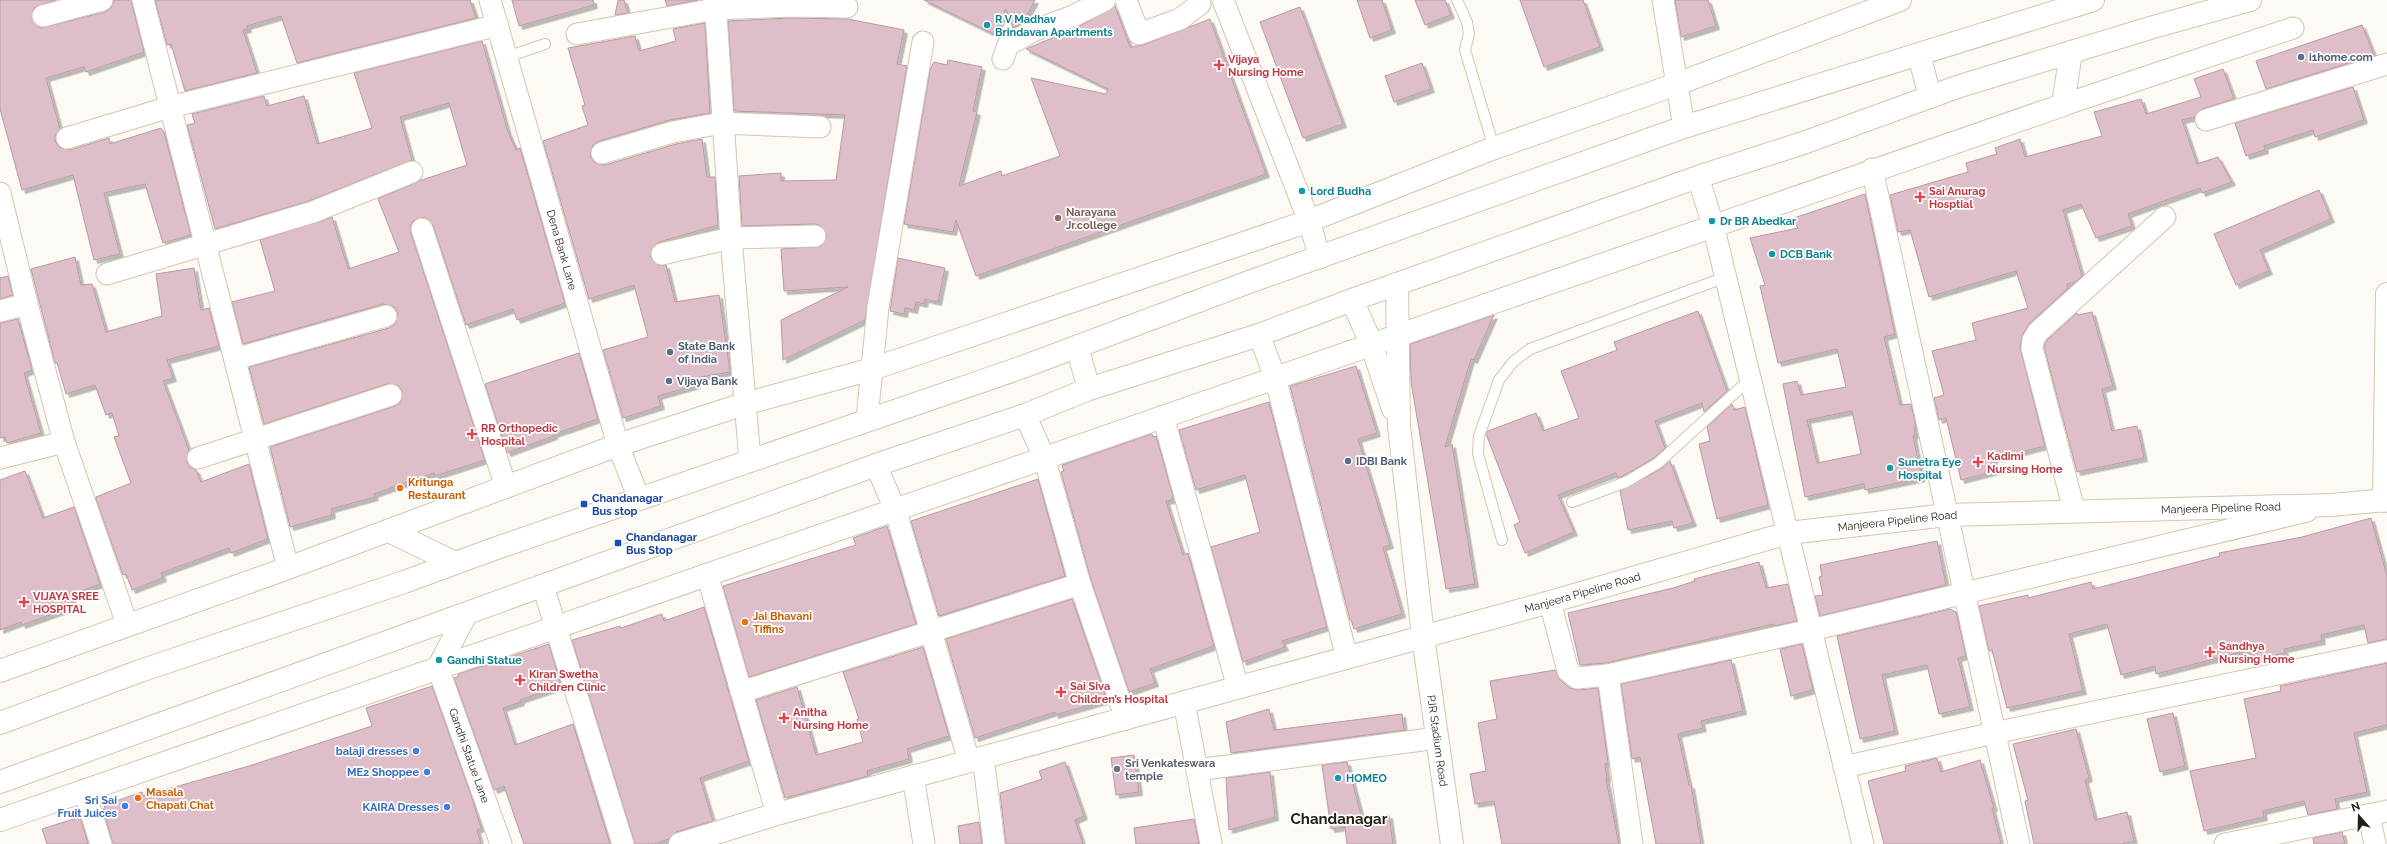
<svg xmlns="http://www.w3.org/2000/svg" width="2387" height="844" viewBox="0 0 2387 844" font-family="Raleway,sans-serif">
  <defs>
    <filter id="shadow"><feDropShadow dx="3.5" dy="3.5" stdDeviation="0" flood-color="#0004"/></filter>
  </defs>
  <rect width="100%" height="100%" fill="#fdfaf5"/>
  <!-- building -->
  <path fill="#ddbec9" stroke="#b79aa5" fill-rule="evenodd" filter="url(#shadow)" d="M0,0H56L34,8L32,20L40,28L105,12L111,8L114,0H131L144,52L86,72L84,67L46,78L60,129L55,135V141L59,147L70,150L109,138L110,144L161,128L164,132L191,235L163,243L145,184L104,193L120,254L94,260L73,175L22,190L0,109Z
    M155,0H470L476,18L297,63L281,16L247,26L248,29L243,30L257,73L185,91L171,44L167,45Z
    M512,0H593L594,5L519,26Z
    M618,0H624L628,13L615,15Z
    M665,0H698L667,6Z
    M924,0H1035L1024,21L1029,20L1013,28L1006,9L994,34Z
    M1357,0H1382L1392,30L1370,38Z
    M1415,0H1445L1451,15L1425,25Z
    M1520,0H1583L1600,47L1544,67Z
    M1675,0H1708L1716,26L1681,37Z
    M1115,6L1130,47L1143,45L1210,19L1266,174L976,276L956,220L953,232L904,224L930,70L934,62L947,65L948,60L982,67L973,111L977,112L959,186L1001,171L1002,176L1060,156L1031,78L1106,94L1108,89L1026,49L1078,27Z
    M1300,7L1343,124L1303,138L1260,22Z
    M790,18L848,19L904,30L897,64L907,66L865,320L783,360L781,320L848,287L784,291L781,249L821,246L827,236L821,226L815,224L742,226L739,176L781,173V181L836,180L845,115L734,111L728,21Z
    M705,23L710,113L670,120L599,141L593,145L590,156L594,162L605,165L676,144L702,139L707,177H715L718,225L659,242L654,246L650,256L658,265H666L675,302L719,295L730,372L695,378L697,385L658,396L661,406L623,418L603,350L648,337L634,285L589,299L543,141L588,125L582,106L585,105L568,48L635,36L639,51L676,41L673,29Z
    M2362,25L2374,55L2266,89L2256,61Z
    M482,41L508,132L516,150L520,148L565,303L517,320L513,309L466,325L433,225L425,217L413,221L410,226L411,233L485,460L435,476L434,473L374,494L375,497L331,509L332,515L290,527L270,447L395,406L400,403L402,392L399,386L387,384L264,424L249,367L389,328L395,324L398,313L394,307L383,304L243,344L232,302L275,291L260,240L332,217L348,269L399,252L378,199L419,181L467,165L449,103L400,117L412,160L309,201L215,229L187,125L195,123L192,114L264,96L267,106L304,96L317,144L372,128L354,73Z
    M1422,63L1431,89L1394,102L1385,76Z
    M2223,69L2234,99L2202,109L2195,117L2182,120L2197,164L2218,157L2232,182L2202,193L2200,188L2128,214L2132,226L2096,238L2081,204L2063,210L2082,276L2077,281L2067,284L2068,288L2030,323L2023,334L2020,347L2045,446L1993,459L1996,471L1961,480L1946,418L1939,420L1934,398L1944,395L1932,351L1976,340L1972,323L2028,308L2016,271L1929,297L1910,230L1898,232L1890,195L1968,172L1966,163L1997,154L1995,148L2020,139L2025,157L2102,136L2094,112L2141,99L2146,114L2201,97L2194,79Z
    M2353,87L2364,120L2315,137L2313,130L2264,146L2265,150L2246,156L2235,123Z
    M2319,190L2331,219L2260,250L2269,271L2236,285L2214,234Z
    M1865,194L1895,334L1884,337L1900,405L1911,404L1916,426L1914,427L1915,435L1913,436L1922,478L1865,490L1864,484L1805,497L1783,384L1797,381L1801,395L1846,387L1837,349L1778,363L1760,286L1765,285L1750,238L1798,228L1791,219ZM1852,411L1861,454L1817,463L1807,420Z
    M75,257L81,285L92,284L106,332L162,316L156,274L194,268L201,310L209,308L219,346L167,360L173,378L163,381L189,450L187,462L190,467L196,470L201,482L249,464L268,539L231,553L229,548L161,573L163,578L132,590L126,574L123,575L96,499V497L131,483L114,437L119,436L112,413L106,415L95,385L66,394L57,363H55L31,269Z
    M898,258L945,268L938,302L925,299L924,304L916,302L914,310L905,308L904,314L890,311Z
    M8,276L13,295L0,299V278Z
    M1698,311L1727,391L1704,412L1702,403L1655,421L1665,448L1654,458L1623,476L1617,478L1616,473L1558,495L1574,532L1525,553L1514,525L1520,522L1486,434L1488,431L1536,413L1543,431L1579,418L1561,371L1617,350L1614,342Z
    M2092,312L2113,386L2102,389L2112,431L2137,426L2144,458L2077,472L2044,347L2047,340L2077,313L2078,315Z
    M1494,315L1474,360L1471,359L1445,447L1452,444L1475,584L1446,589L1411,382L1410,344Z
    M18,319L32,370L24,373L41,433L7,443L5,437L0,438V323Z
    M579,353L598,419L554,434V436L507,453L485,384Z
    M1356,366L1377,433L1358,439L1390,545L1383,547L1402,614L1354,629L1351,620H1350L1290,386Z
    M1269,402L1327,627L1282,641L1285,647L1243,662L1211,547L1260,532L1245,475L1196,490L1179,430Z
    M1732,404L1734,410L1745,407L1768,505L1717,519L1699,444L1710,441L1707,427Z
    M1152,434L1153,437L1156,436L1173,496L1172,500L1166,501L1183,555L1188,553L1214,646L1150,669L1155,683L1129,692L1091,580L1061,472L1064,471L1062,465Z
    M1670,461L1693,523L1674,528L1672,521L1628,530L1620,491L1661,469Z
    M25,471L43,518L74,507L100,584L71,595L75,606L22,625L21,622L0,630V480Z
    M1038,479L1065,576L939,616L911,521Z
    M2371,518L2387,576V639L2368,643L2364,625L2321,635L2322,641L2284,649L2285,653L2252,660L2249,650L2156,674L2155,666L2121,675L2107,624L2069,634L2083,691L2007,708L1992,650L1989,651L1979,606L2028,595V598L2091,582L2093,589L2220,556L2219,553L2302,537Z
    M887,526L916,624L749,677L723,586L856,545L853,538Z
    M1937,541L1946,585L1820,616L1815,596L1823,595L1819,577L1822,576L1820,565Z
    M1759,562L1766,588L1788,584L1797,621L1775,626L1774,624L1606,663L1580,665L1568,613L1673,588L1695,581L1694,579Z
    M1072,599L1107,700L1055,715V712L975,738L946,639Z
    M704,607L749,761L700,778L713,821L676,832L669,839L654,844H635L572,640L620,626L621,628L662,614L664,621Z
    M1950,609L1956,612L1966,656L1958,658L1970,707L1939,714L1927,665L1882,675L1895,731L1860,739L1837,636Z
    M549,644L561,686L520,700L521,702L503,708L515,745L573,724L610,844H524L504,786L494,790L454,678L459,676L458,674Z
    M1802,644L1813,690L1791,696L1780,649Z
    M923,647L949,736L907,749L909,759L867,771L868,776L785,798L756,700L797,687L816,755L863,742L857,719H859L843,672Z
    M1731,660L1743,711L1701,721L1703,728L1678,734L1689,785H1691L1701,844H1656L1640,757L1632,759L1621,684Z
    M2387,663V725L2354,733L2367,792L2335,799L2337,809L2308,815L2304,801L2263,811L2264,817L2204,831L2190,771L2256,758L2244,699L2281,691L2280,686Z
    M1555,670L1560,680L1570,688L1578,690L1598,688L1608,763L1605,764L1607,779H1606L1619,844H1502L1494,801L1475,804L1470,774L1486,771L1478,723L1497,719L1490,681Z
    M432,686L472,798L481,828L477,830L481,844H113L103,809L105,808L104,805L142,792L143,796L249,766L372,726L366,708Z
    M1269,709L1274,730L1402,714L1404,730L1231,753L1226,722Z
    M2173,713L2185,766L2160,772L2147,719Z
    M2076,729L2089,778L2085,780L2095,820L2127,812L2134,841L2122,844H2034L2025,801L2028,800L2013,744Z
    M1134,755L1139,792L1116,795L1111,758Z
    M1937,758L1941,772L1980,760L1994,808H1992L2001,844H1884L1868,781L1906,771L1905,766Z
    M1065,762L1084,816L1075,820L1083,844H1006L1000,793L1042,779L1039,771Z
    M1347,762L1362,818L1389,815L1393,844H1347L1345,827L1331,829L1322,765Z
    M1270,772L1275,817L1229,830L1226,778Z
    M80,817L88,844H47L42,829Z
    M1194,819L1199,844H1136L1134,828Z
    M979,822L982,844H960L958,826Z
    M2342,832L2345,844H2314L2313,838Z"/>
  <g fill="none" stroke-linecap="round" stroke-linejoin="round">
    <!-- service casing -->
    <g stroke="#d3c6ac" stroke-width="12">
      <path id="service" d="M1457,0L1467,22L1469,34L1465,50L1494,148
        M507,57L545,44
        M1572,502L1626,482L1658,463L1750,379
        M1502,540L1478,454L1479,436L1499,380L1513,362L1530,349L1726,277"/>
    </g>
    <!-- minor casing -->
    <g stroke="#d3c6ac" stroke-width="23">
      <g id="minor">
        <path d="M143,0L288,568"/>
        <path id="s1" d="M490,0L618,445L639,499"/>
        <path d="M715,0L731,238L750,460"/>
        <path d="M1126,0L1139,34L1180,19L1200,4"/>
        <path d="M1223,0L1309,221L1320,258"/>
        <path d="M1663,0L1684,127"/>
        <path d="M43,16L102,0"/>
        <path d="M577,34L716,9L790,6L847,7"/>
        <path d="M1003,59L1008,45L1033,31L1073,16L1105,0"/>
        <path d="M2063,105L2293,28"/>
        <path d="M2206,120L2387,64"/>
        <path d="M67,138L170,107L498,25"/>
        <path d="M602,153L673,132L722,123L820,127"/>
        <path d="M1872,169L2019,844"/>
        <path d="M1698,177L1713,225L1863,844"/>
        <path d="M0,193L27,304L64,442L127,624"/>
        <path d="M422,229L506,487"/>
        <path d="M662,254L731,238L815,236"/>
        <path d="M107,274L313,212L412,172"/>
        <path d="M0,311L27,304"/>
        <path d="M1259,335L1275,377L1347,658"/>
        <path d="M235,359L386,316"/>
        <path d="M1025,415L1044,457L1080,584L1126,719"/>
        <path d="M1163,416L1238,688"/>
        <path d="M867,419L878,307L923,42"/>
        <path d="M0,458L64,442"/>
        <path d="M198,458L391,395"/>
        <path d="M876,465L895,509L969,761"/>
        <path d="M2074,510L2032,348L2033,340L2038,332L2165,217"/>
        <path d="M707,574L777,814"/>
        <path d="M543,586L623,844"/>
        <path d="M1550,602L1568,671L1577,678L1608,675L1811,630L2307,511"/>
        <path id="s2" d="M438,668L501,844"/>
        <path d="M1608,675L1632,844"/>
        <path d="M741,692L1080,584"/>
        <path d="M1184,702L1211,844"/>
        <path d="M983,757L994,844"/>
        <path d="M1844,767L1994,733L2387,651"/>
        <path d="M1197,770L1437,738"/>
        <path d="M913,776L924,844"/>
        <path d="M84,790L101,844"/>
        <path d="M2369,815L2375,844"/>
        <path d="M2225,844L2387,811"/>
      </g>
    </g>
    <!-- tertiary casing -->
    <g stroke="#d3c6ac" stroke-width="24">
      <g id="tertiary">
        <path id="s3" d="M1397,284L1399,426L1423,636L1452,844"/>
        <path d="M1352,300L1371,343L1393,409"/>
        <path d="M2384,501L2387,294"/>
        <path d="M0,671L288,568L618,445L744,404L872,369L1309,221L1494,148L1677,84L1900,0"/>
        <path d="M0,820L2063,105L2071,52"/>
        <path id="s4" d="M680,844L777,814L1550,602L1788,533L1947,515L2331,505L2387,500"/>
      </g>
    </g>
    <!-- trunk casing -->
    <g stroke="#d3c6ac" stroke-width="24">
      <path id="trunk" d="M1919,54L1930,97
        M1077,347L1089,389
        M389,531L455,563
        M438,668L466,614
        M0,723L140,671L404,582L491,550L1020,368L1249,282L1684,127L2093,0
        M0,782L876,465L1025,415L1089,389L1259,335L1352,300L1698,177L1806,142L1960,86L2150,28L2250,0"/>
    </g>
    <!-- service -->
    <use href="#service" stroke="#fff" stroke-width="10"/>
    <!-- minor -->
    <use href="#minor" stroke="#fff" stroke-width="21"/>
    <!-- tertiary -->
    <use href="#tertiary" stroke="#fff" stroke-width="22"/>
    <!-- trunk -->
    <use href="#trunk" stroke="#fff" stroke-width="22"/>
  </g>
  <!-- markers -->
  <g fill="#0f9aa8" stroke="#fff" stroke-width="1.5">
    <circle cx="987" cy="25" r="4"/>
    <circle cx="1302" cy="191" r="4"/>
    <circle cx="1712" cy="221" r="4"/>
    <circle cx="1772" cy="254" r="4"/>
    <circle cx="1890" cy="468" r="4"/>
    <circle cx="439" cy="660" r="4"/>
    <circle cx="1338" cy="778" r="4"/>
  </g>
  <g fill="#5c6f8a" stroke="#fff" stroke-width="1.5">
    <circle cx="2301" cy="57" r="4"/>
    <circle cx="670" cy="352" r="4"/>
    <circle cx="669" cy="381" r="4"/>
    <circle cx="1348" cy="461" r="4"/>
  </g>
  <g fill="#e0444e" stroke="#fff" stroke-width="1.5">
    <path d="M1217 59h4v4h4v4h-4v4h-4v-4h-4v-4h4z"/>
    <path d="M1918 191h4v4h4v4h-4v4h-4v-4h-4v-4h4z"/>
    <path d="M470 428h4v4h4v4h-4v4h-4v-4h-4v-4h4z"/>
    <path d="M1976 456h4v4h4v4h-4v4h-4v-4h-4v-4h4z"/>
    <path d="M22 596h4v4h4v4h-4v4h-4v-4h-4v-4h4z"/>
    <path d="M2208 646h4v4h4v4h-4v4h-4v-4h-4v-4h4z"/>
    <path d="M518 674h4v4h4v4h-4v4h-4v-4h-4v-4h4z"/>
    <path d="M1059 686h4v4h4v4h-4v4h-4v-4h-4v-4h4z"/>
    <path d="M782 712h4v4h4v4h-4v4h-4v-4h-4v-4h4z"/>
  </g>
  <circle fill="#8d6e63" stroke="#fff" stroke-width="1.5" cx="1058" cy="218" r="4"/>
  <g fill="#e8710a" stroke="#fff" stroke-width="1.5">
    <circle cx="400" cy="488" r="4"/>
    <circle cx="745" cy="622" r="4"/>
    <circle cx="138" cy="798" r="4"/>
  </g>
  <g fill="#1a4fb4" stroke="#fff" stroke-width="1.5">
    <rect x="580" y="500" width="8" height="8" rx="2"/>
    <rect x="614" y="539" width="8" height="8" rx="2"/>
  </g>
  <g fill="#3f7fe0" stroke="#fff" stroke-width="1.5">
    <circle cx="416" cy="751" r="4"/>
    <circle cx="427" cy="772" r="4"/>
    <circle cx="125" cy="806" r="4"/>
    <circle cx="447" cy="807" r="4"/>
  </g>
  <circle fill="#6b7280" stroke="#fff" stroke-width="1.5" cx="1117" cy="769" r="4"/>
  <g text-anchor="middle" stroke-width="3.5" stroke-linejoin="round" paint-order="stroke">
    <!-- culture labels -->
    <g font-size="11" font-weight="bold" fill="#0d838f" stroke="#fff" text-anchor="start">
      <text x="995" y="23">R V Madhav<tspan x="995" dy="13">Brindavan Apartments</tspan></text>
      <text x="1310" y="195">Lord Budha</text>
      <text x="1720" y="225">Dr BR Abedkar</text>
      <text x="1780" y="258">DCB Bank</text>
      <text x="1898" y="466">Sunetra Eye<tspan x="1898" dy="13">Hospital</tspan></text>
      <text x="447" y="664">Gandhi Statue</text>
      <text x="1346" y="782">HOMEO</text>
    </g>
    <!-- service labels -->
    <g font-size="11" font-weight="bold" fill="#4e5e75" stroke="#fff" text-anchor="start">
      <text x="2309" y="61">i1home.com</text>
      <text x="678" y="350">State Bank<tspan x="678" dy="13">of India</tspan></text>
      <text x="677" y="385">Vijaya Bank</text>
      <text x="1356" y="465">IDBI Bank</text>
    </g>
    <!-- health labels -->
    <g font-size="11" font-weight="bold" fill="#be3a42" stroke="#fff" text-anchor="start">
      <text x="1228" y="63">Vijaya<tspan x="1228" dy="13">Nursing Home</tspan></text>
      <text x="1929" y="195">Sai Anurag<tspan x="1929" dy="13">Hosptial</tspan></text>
      <text x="481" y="432">RR Orthopedic<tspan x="481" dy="13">Hospital</tspan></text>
      <text x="1987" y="460">Kadimi<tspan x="1987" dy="13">Nursing Home</tspan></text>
      <text x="33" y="600">VIJAYA SREE<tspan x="33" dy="13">HOSPITAL</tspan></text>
      <text x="2219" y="650">Sandhya<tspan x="2219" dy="13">Nursing Home</tspan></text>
      <text x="529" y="678">Kiran Swetha<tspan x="529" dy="13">Children Clinic</tspan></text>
      <text x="1070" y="690">Sai Siva<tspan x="1070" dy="13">Children’s Hospital</tspan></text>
      <text x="793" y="716">Anitha<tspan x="793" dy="13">Nursing Home</tspan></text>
    </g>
    <!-- education labels -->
    <g font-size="11" font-weight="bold" fill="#785e54" stroke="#fff" text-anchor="start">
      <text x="1066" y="216">Narayana<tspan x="1066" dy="13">Jr.college</tspan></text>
    </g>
    <!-- street labels -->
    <g font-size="11" fill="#221e14" stroke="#fff">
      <text dy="4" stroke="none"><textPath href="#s1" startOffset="260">Dena Bank Lane</textPath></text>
      <text dy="4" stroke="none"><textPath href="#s4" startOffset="1585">Manjeera Pipeline Road</textPath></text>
      <text dy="4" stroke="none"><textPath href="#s4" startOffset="1261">Manjeera Pipeline Road</textPath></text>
      <text dy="4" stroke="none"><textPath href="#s4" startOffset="937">Manjeera Pipeline Road</textPath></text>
      <text dy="4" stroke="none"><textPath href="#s3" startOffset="459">PJR Stadium Road</textPath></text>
      <text dy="4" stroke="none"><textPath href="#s2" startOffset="93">Gandhi Statue Lane</textPath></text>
    </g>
    <!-- food labels -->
    <g font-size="11" font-weight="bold" fill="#c56008" stroke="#fff" text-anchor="start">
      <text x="408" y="486">Kritunga<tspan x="408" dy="13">Restaurant</tspan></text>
      <text x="753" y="620">Jai Bhavani<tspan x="753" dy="13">Tiffins</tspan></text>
      <text x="146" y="796">Masala<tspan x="146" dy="13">Chapati Chat</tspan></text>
    </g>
    <!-- transit labels -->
    <g font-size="11" font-weight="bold" fill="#164399" stroke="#fff" text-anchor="start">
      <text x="592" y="502">Chandanagar<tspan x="592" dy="13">Bus stop</tspan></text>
      <text x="626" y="541">Chandanagar<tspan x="626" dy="13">Bus Stop</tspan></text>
    </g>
    <!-- shop labels -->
    <g font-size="11" font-weight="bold" fill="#366cbe" stroke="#fff" text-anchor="end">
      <text x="408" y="755">balaji dresses</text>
      <text x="419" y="776">ME2 Shoppee</text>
      <text x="117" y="804">Sri Sai<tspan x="117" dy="13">Fruit Juices</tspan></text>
      <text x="439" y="811">KAIRA Dresses</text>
    </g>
    <!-- worship labels -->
    <g font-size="11" font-weight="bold" fill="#5b616d" stroke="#fff" text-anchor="start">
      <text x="1125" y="767">Sri Venkateswara<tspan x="1125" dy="13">temple</tspan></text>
    </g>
    <!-- district labels -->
    <g font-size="15" font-weight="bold" fill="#221e14" stroke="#fff">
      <text x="1339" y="824">Chandanagar</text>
    </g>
  </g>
  <!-- north arrow -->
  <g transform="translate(2359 816) rotate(340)" stroke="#ffffff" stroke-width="3" paint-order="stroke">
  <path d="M0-3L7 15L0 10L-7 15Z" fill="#221e14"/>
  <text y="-6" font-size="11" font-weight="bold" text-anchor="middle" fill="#221e14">N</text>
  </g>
</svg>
